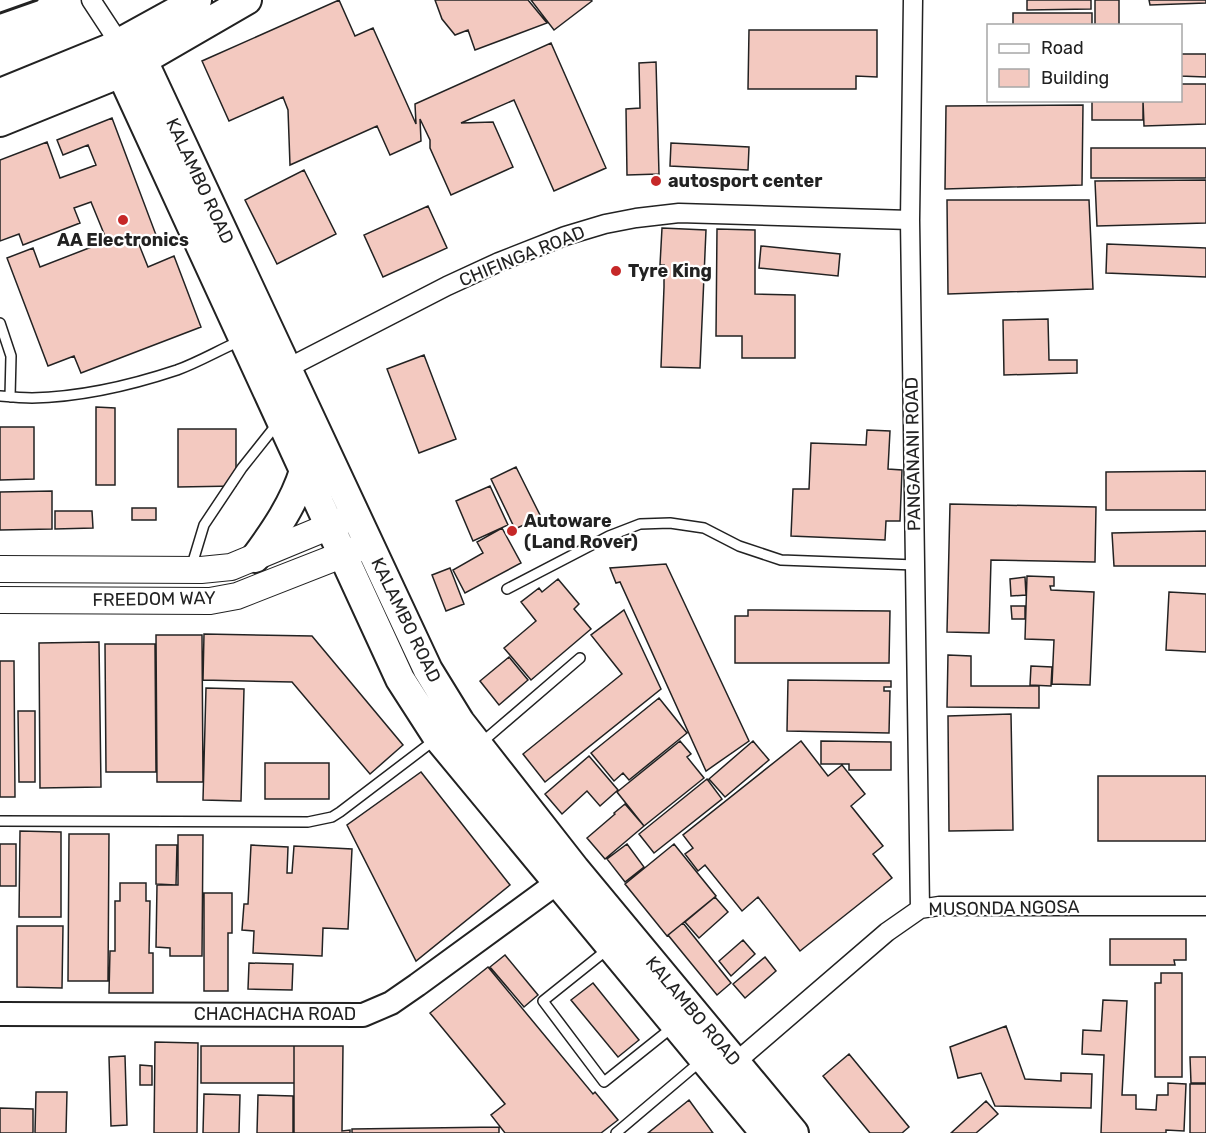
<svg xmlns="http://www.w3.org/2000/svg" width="1206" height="1133" viewBox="0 0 1206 1133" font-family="Rubik,sans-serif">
  <rect width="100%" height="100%" fill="#fff"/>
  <!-- building -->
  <path fill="#f3c9c0" stroke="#222" stroke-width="1.5" d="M339,0L355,36L373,28L416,124L415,104L551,43L606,168L554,191L514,100L461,123L493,122L513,167L451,195L430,148V140L420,119L421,141L390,155L377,126L290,165L288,110L283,97L229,121L202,61Z
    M435,0H528L547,23L475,50L468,30L455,35L442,19Z
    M531,0H591L592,1L554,30Z
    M1027,0H1091V9L1027,10Z
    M1095,0H1119V26H1095Z
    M1149,0H1206V3L1150,5Z
    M1013,13H1092V26H1013Z
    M749,30H877V77L856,76V89H748Z
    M1180,54H1206V77L1180,76Z
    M656,62L659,174L627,175L626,109L640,108L639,63Z
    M1180,84H1206V124L1144,126L1143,100H1180Z
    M1092,100H1143V120H1092Z
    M1083,105L1082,185L945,189L946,106Z
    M112,118L156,235L138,242L148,267L174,256L201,327L81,373L74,356L48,366L7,258L33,248L40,267L107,241L91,202L74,208L80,223L23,245L19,234L0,241V160L47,142L60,178L96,165L88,145L63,155L57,140Z
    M671,143L749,147L748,170L670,166Z
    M1091,148H1206V178H1091Z
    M304,170L336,234L277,264L245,200Z
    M1206,180V223L1097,226L1095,181Z
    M947,200H1089L1093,289L948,294Z
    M428,206L447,248L383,277L364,235Z
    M662,228L706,230L700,368L661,367L664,287V265H660Z
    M717,229L755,230V294L795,295V358H742V336H716Z
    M1107,244L1206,248V277L1106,273Z
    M761,246L840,254L838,276L759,268Z
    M1048,319L1049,360H1077V373L1004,375L1003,320Z
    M424,355L456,439L419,453L387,369Z
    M96,407L115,408V485H96Z
    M0,427H34V479L0,480Z
    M178,429H236V486L178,487Z
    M867,430L890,431L888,469L902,470L900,521H886L885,540L791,536L793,489H809L811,443L866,445Z
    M516,467L541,517L515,529L491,479Z
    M1206,471V510H1106V472Z
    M490,486L508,525L473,541L456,501Z
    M52,491V529L0,530V492Z
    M950,504L1096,507L1095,562L991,560L989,633L947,632Z
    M132,508H156V520H132Z
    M55,511H92L93,528L55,529Z
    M502,528L521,563L465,593L453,570L483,553L477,542Z
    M1206,531V566H1114L1112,533Z
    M666,564L749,741L706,771L620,582L616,583L610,568Z
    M450,568L464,604L446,611L432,575Z
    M1027,576L1054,577V586H1050L1051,590L1094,592L1090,685L1052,684L1054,640L1025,639Z
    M1025,577L1026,595L1011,596L1010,579Z
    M558,579L579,604L574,609L591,629L531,680L504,648L536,621L521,602L539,588L542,592Z
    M1169,592L1206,594V652L1166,650Z
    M1011,606H1025V619H1012Z
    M624,610L661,689L545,782L523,754L622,674L591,635Z
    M748,610L890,611L889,663H735V616H748Z
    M204,634L312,636L403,745L370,774L292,682L203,680Z
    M156,635H202L203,782H157Z
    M99,642L101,787L40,788L39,643Z
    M105,644H155L156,772H106Z
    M948,655L971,656V686H1039V708L947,707Z
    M509,657L528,680L499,705L480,681Z
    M0,661H14L15,797H0Z
    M1031,666L1052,667L1051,686L1030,685Z
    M788,680L891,681V687H884V691H890L889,733L787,731Z
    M206,688L244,689L241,801L203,800Z
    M659,698L687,733L629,780L623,773L614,781L591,753Z
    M18,711H35V782H19Z
    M1011,714L1013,830L949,831L948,716Z
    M680,741L691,754L687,757L704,778L644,826L617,792Z
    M753,741L769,760L725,797L709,779Z
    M801,741L828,776L842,765L865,794L851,806L883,846L873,854L892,878L800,951L758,897L742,911L705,865L698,871L685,854L693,848L683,835Z
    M821,741L891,742V770H849V764H821Z
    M589,756L618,790L600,806L587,791L562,814L545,794Z
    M265,763H329V799H265Z
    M421,772L510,885L416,961L347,825Z
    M1098,776H1206V841H1098Z
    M707,779L722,799L654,853L639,834Z
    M625,804L644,826L605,859L587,838L615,814L614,813Z
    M20,831L61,832V917H19Z
    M69,834H109L108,981H68Z
    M178,835H203L202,956H170V948L156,947L157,885H178Z
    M0,844H16V886H0Z
    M627,844L644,867L625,882L607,859Z
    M674,844L716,896L667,936L625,884Z
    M156,845H177L176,885L156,884Z
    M251,845L288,847L287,873H292L294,846L352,849L348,929L323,928L322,956L253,953L254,931L242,930L244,904H248Z
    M120,883H146V901H150L149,953H153V993H109L110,951H115V901H120Z
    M204,893H232V933H228V991H204Z
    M715,897L728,912L699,938L685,922Z
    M683,923L731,983L717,995L668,935Z
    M17,926H63L62,988L17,987Z
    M1110,939H1186V960H1174L1175,965H1110Z
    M743,940L755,954L731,976L719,961Z
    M505,955L538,995L524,1007L490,967Z
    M765,957L776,971L745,998L733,984Z
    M249,963L293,964L292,990L248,989Z
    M488,967L593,1094L595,1092L618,1120L601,1133H505L491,1115L505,1104L430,1013Z
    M1161,973H1182V1077H1155V983H1161Z
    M593,983L639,1040L618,1057L571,1000Z
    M1103,1000L1127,1001L1122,1095H1136V1109L1156,1110L1157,1095H1168V1083L1186,1084L1184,1131L1166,1130V1133H1101L1104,1055L1082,1054L1083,1030L1101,1031Z
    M1006,1026L1025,1079L1061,1081V1073L1092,1074L1091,1108L995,1106L981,1073L958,1078L950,1047Z
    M155,1042L198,1043L197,1133H154Z
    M201,1046H294V1083H201Z
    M294,1046H343L342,1131L350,1130V1133H294Z
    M849,1054L909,1127L902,1133H870L823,1076Z
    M125,1056L127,1125L111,1126L109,1057Z
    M1190,1057H1206V1083H1191Z
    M140,1065L152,1066V1085H140Z
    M1190,1084H1206V1133H1190Z
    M36,1092H67L66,1133H35Z
    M204,1094L240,1095L239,1133H203Z
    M258,1095L293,1096V1133H257Z
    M689,1100L713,1133H648Z
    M986,1101L998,1114L976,1133H951Z
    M0,1108L33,1109V1133H0Z
    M499,1127V1133H352V1129Z"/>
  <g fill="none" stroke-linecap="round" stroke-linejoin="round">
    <!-- service casing -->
    <g stroke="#222" stroke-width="12">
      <path id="service" d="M0,323L11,356L10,397
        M0,396C11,397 22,398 32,398C80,397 132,385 177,370C199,362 219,350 240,341
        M191,568L204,525L242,468L277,424
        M507,589L609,536L640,524L670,523L704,528L739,546L781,560L915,565
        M481,743L580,658
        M0,821L308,822L332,817L340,812L436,739
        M608,949L543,1001L604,1082L674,1026
        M616,1133L701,1061"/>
    </g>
    <!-- minor casing -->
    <g stroke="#222" stroke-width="21">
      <path id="minor" d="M91,0L112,32
        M913,0L910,220L920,909
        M280,372L447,286L499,262L565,236L605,224L636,218L679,213L910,220
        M729,1068L887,932L920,909L939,906H1206"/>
    </g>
    <!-- tertiary casing -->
    <g stroke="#222" stroke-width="26">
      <path id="tertiary" d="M0,1014L363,1015L391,1003L417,985L569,874"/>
    </g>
    <!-- secondary casing -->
    <g stroke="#222" stroke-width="28">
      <path id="secondary" d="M0,569L201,570L231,567L347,519
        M0,600L210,601L237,596L362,547"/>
    </g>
    <!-- primary casing -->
    <g stroke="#222" stroke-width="32">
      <path id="primary" d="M132,37L428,670L460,722L575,869L794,1133
        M108,49L121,73L400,679L438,738L765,1133
        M0,93L108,49L197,0
        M0,122L121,73L247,0
        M255,558C275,531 294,503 304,471"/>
    </g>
    <!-- service -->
    <use href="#service" stroke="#fff" stroke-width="9"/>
    <!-- minor -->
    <use href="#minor" stroke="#fff" stroke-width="18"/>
    <!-- tertiary -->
    <use href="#tertiary" stroke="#fff" stroke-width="22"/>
    <!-- secondary -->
    <use href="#secondary" stroke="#fff" stroke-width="26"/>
    <!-- primary -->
    <use href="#primary" stroke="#fff" stroke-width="28"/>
    <!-- wall -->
    <path stroke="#222" stroke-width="3" d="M0,13L37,0"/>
  </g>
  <!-- markers -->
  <g fill="#c62828" stroke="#fff" stroke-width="2">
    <circle cx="656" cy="181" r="6"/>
    <circle cx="123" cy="220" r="6"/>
    <circle cx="616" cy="271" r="6"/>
    <circle cx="512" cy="531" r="6"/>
  </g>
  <g text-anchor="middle" stroke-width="4.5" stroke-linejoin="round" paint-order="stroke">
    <!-- street labels -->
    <g font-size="18" fill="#222" stroke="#fff">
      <text transform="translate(200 181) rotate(65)" y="6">KALAMBO ROAD</text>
      <text transform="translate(522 256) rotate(-22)" y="6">CHIFINGA ROAD</text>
      <text transform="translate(913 454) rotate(-91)" y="6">PANGANANI ROAD</text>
      <text transform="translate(154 599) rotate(-1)" y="6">FREEDOM WAY</text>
      <text transform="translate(406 620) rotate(64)" y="6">KALAMBO ROAD</text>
      <text transform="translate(1004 908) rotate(-1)" y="6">MUSONDA NGOSA</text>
      <text transform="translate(693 1011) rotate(50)" y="6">KALAMBO ROAD</text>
      <text x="275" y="1020">CHACHACHA ROAD</text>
    </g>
    <!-- poi labels -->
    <g font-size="18" font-weight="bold" fill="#222" stroke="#fff" text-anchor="start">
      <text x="668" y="187">autosport center</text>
      <text x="123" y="246" text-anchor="middle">AA Electronics</text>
      <text x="628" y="277">Tyre King</text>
      <text x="524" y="527">Autoware<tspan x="524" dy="21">(Land Rover)</tspan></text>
    </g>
  </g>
  <!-- legend -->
  <rect x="987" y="24" width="195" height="78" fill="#ffffff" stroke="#a7a7a7" stroke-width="1.5"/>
  <rect x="999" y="44" width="30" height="9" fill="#ffffff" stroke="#a7a7a7" stroke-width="1.5"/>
  <text x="1041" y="54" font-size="18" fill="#222222">Road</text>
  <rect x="999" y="69" width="30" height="18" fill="#f3c9c0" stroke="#a7a7a7" stroke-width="1.5"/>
  <text x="1041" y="84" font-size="18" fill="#222222">Building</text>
</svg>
